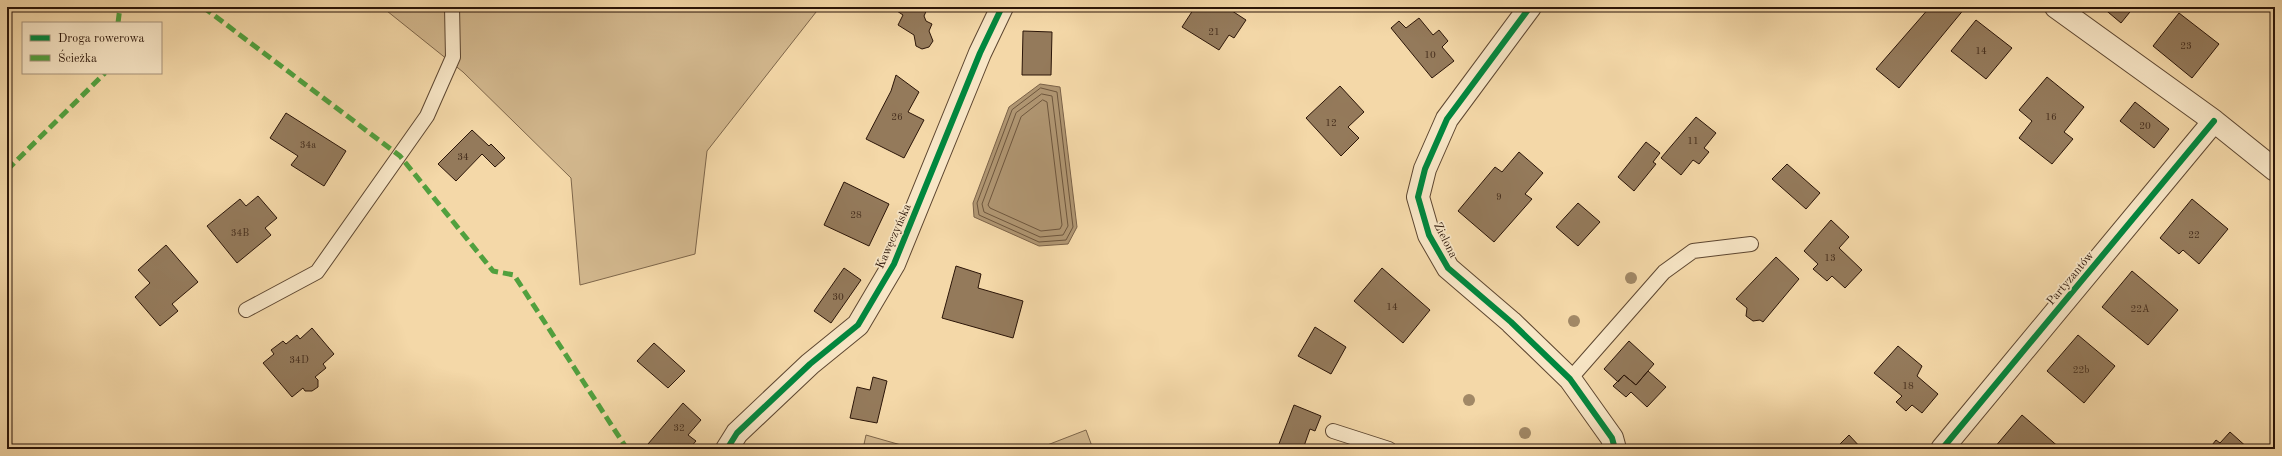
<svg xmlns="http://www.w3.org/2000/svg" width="2282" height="456" viewBox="0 0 2282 456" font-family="'Old Standard TT',serif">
  <rect width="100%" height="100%" fill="#f4d8a8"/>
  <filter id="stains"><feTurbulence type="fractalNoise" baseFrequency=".005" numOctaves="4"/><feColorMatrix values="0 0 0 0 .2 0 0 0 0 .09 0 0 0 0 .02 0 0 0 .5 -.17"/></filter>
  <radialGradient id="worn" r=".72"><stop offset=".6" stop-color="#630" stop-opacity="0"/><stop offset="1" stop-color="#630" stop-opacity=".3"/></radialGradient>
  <!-- green -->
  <path fill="#d2b78d" stroke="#7e664a" d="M382,7H820L707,151L695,254L580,285L571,178L463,72Z
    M1086,430L1093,449H1037Z
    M866,435L915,449H863Z"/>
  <!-- water -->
  <path fill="#b09672" stroke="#7b6248" d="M1040,84L1060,87L1077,227L1068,244L1039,246L974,217L973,203L1009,107Z"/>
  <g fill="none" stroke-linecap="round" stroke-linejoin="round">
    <!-- shore -->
    <path stroke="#6e563d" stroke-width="1" d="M1041,88L1057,92L1073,227L1066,240L1039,242L979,215L977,203L1012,110Z
      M1042,94L1052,96L1068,226L1063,235L1040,237L984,212L982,204L1016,113Z
      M1043,100L1047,102L1062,225L1060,229L1041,231L990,208L988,205L1021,117Z"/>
  </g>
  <!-- building -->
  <path fill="#947a5b" stroke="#2b1508" d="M891,7H928L924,16L926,21L932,24L929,31L933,41L929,47L922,49L916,46L914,35L898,25L903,15Z
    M1195,7H1226L1246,20L1234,38L1229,35L1219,50L1182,27Z
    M1930,7L1965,8L1899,88L1876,69Z
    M2102,7H2134L2121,23Z
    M2179,13L2219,44L2192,78L2153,46Z
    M1419,18L1433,35L1439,30L1448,41L1442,47L1454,61L1432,78L1391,28L1399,21L1406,28Z
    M1976,20L2012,48L1986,79L1951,51Z
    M1023,31L1052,32L1051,75H1022Z
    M896,75L919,92L908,112L924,120L904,158L866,139L891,91Z
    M2047,77L2084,107L2064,132L2073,139L2052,164L2019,138L2032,121L2019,110Z
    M1340,86L1364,112L1348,127L1359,138L1341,156L1306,118Z
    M2135,102L2169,129L2154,148L2120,121Z
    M286,113L346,151L324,186L291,165L298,156L270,138Z
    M1696,117L1716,133L1704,148L1709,152L1699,164L1693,160L1681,175L1661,158Z
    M472,130L489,146L491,144L505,158L495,167L482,154L456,181L438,164Z
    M1646,142L1660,153L1653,162L1656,164L1634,191L1618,177Z
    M1519,152L1543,173L1525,194L1532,199L1494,242L1458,211L1495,167L1502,172Z
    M1787,164L1820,193L1806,209L1772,179Z
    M844,182L889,204L869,246L824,225Z
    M258,196L277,218L265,228L271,235L237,263L207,226L240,199L246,206Z
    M2192,199L2228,229L2199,264L2183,250L2179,254L2160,238Z
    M1578,203L1600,222L1578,246L1556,227Z
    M1831,220L1849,237L1839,248L1862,270L1845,288L1832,276L1827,281L1813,269L1818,264L1804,251Z
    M166,245L198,282L172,304L178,311L160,326L135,297L150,283L138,270Z
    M1776,257L1799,279L1763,322L1760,320L1753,321L1746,316L1747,308L1736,299Z
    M956,266L981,274L978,288L1023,301L1013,338L942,318Z
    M844,268L861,280L831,323L814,311Z
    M1382,268L1430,310L1403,343L1354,301Z
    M2132,271L2178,310L2148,345L2102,307Z
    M1315,327L1346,347L1331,374L1298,356Z
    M312,328L334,354L323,364L326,368L315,377L318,380V387L312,391H305L303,388L292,397L263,363L274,354L271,350L283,341L286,344L297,335L300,339Z
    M2078,335L2115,366L2084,403L2047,371Z
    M1629,341L1654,364L1636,385L1624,375L1618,382L1604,369Z
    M654,343L685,371L668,388L637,361Z
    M1898,346L1922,366L1917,376L1938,394L1922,413L1912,405L1906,411L1896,402L1902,396L1874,373Z
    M1648,371L1666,387L1647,407L1631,392L1626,397L1613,386L1624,375L1636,385Z
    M873,377L887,381L877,423L850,418L857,387L870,390Z
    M683,403L701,420L688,435L696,441L689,449H683L678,446L675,449H654L648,444Z
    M1294,405L1321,416L1315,431L1310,429L1303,449H1277Z
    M2022,415L2061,449H1996L1994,448Z
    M2230,432L2249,449H2209L2216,440L2220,443Z
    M1849,435L1862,449H1839L1837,447Z"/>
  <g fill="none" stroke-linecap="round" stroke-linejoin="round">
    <!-- service casing -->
    <g stroke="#5d4630" stroke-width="16">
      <path id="service" d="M246,310L317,272L427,116L453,57L452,7
        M1570,379L1664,272L1693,251L1751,244
        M1333,431L1389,449"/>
    </g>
    <!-- minor casing -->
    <g stroke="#5d4630" stroke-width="24">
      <path id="minor" d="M1530,7L1447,119L1425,169L1418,197L1429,235L1448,268L1511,322L1570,379L1612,438L1615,449
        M2056,7L2214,121L2275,170
        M727,449L737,433L810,364L858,325L894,264L980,53L1002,7
        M1942,449L2214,121"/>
    </g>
    <!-- service -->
    <use href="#service" stroke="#f8e6c6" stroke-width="14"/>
    <!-- minor -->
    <use href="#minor" stroke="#f8e6c6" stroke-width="22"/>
    <!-- quiet -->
    <path stroke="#51a03e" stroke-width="5" stroke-dasharray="10 5" stroke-linecap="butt" d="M203,7L400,156L493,271L514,275L627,449
      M118,23L120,7
      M7,170L105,73"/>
    <!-- cycleway casing -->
    <g stroke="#f8e6c6" stroke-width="8">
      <path id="cycleway" d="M1530,7L1447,119L1425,169L1418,197L1429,235L1448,268L1511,322L1570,379L1612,438L1615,449
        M727,449L737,433L810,364L858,325L894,264L980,53L1002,7
        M1942,449L2214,121"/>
    </g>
    <!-- cycleway -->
    <use href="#cycleway" stroke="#00873e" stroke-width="6"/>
  </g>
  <!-- trees -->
  <g fill="#a18866">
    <circle cx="1631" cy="278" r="6"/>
    <circle cx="1574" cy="321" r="6"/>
    <circle cx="1469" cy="400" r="6"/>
    <circle cx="1525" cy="433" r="6"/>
  </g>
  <g text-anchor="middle" stroke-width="3.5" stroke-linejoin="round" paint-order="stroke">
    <!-- number labels -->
    <g font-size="10" fill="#452e1d">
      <text x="1214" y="35">21</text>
      <text x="2186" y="49">23</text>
      <text x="1981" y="54">14</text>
      <text x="1430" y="58">10</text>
      <text x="897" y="120">26</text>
      <text x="2051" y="120">16</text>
      <text x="1331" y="126">12</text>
      <text x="2145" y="129">20</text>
      <text x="1693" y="144">11</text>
      <text x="308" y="148">34a</text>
      <text x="463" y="160">34</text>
      <text x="1499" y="200">9</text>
      <text x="856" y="218">28</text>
      <text x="240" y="236">34B</text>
      <text x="2194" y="238">22</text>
      <text x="1830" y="261">13</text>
      <text x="838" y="300">30</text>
      <text x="1392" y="310">14</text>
      <text x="2140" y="312">22A</text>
      <text x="299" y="363">34D</text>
      <text x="2081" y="373">22b</text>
      <text x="1908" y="389">18</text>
      <text x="679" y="431">32</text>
    </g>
    <!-- street labels -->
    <g font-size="12" fill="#2b1508" stroke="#f8e6c6">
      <text transform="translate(893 236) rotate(-66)" y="4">Kawęczyńska</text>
      <text transform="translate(1446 240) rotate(63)" y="4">Zielona</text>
      <text transform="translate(2070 278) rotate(-50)" y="4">Partyzantów</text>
    </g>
  </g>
  <!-- margin -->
  <rect width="2282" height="456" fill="none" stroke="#f4d8a8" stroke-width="24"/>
  <rect x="8" y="8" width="2266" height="440" fill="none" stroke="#2b1508" stroke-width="2"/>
  <rect x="12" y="12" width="2258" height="432" fill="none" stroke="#2b1508"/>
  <!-- legend -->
  <rect x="22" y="22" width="140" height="52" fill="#f8e6c6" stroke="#a6927a"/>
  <rect x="30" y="35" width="20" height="6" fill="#00873e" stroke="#a6927a"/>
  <text x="58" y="42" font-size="12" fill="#2b1508">Droga rowerowa</text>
  <rect x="30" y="55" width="20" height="6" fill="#51a03e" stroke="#a6927a"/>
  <text x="58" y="62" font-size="12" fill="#2b1508">Ścieżka</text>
  <rect width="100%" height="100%" filter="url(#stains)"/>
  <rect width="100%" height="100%" fill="url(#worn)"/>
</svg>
